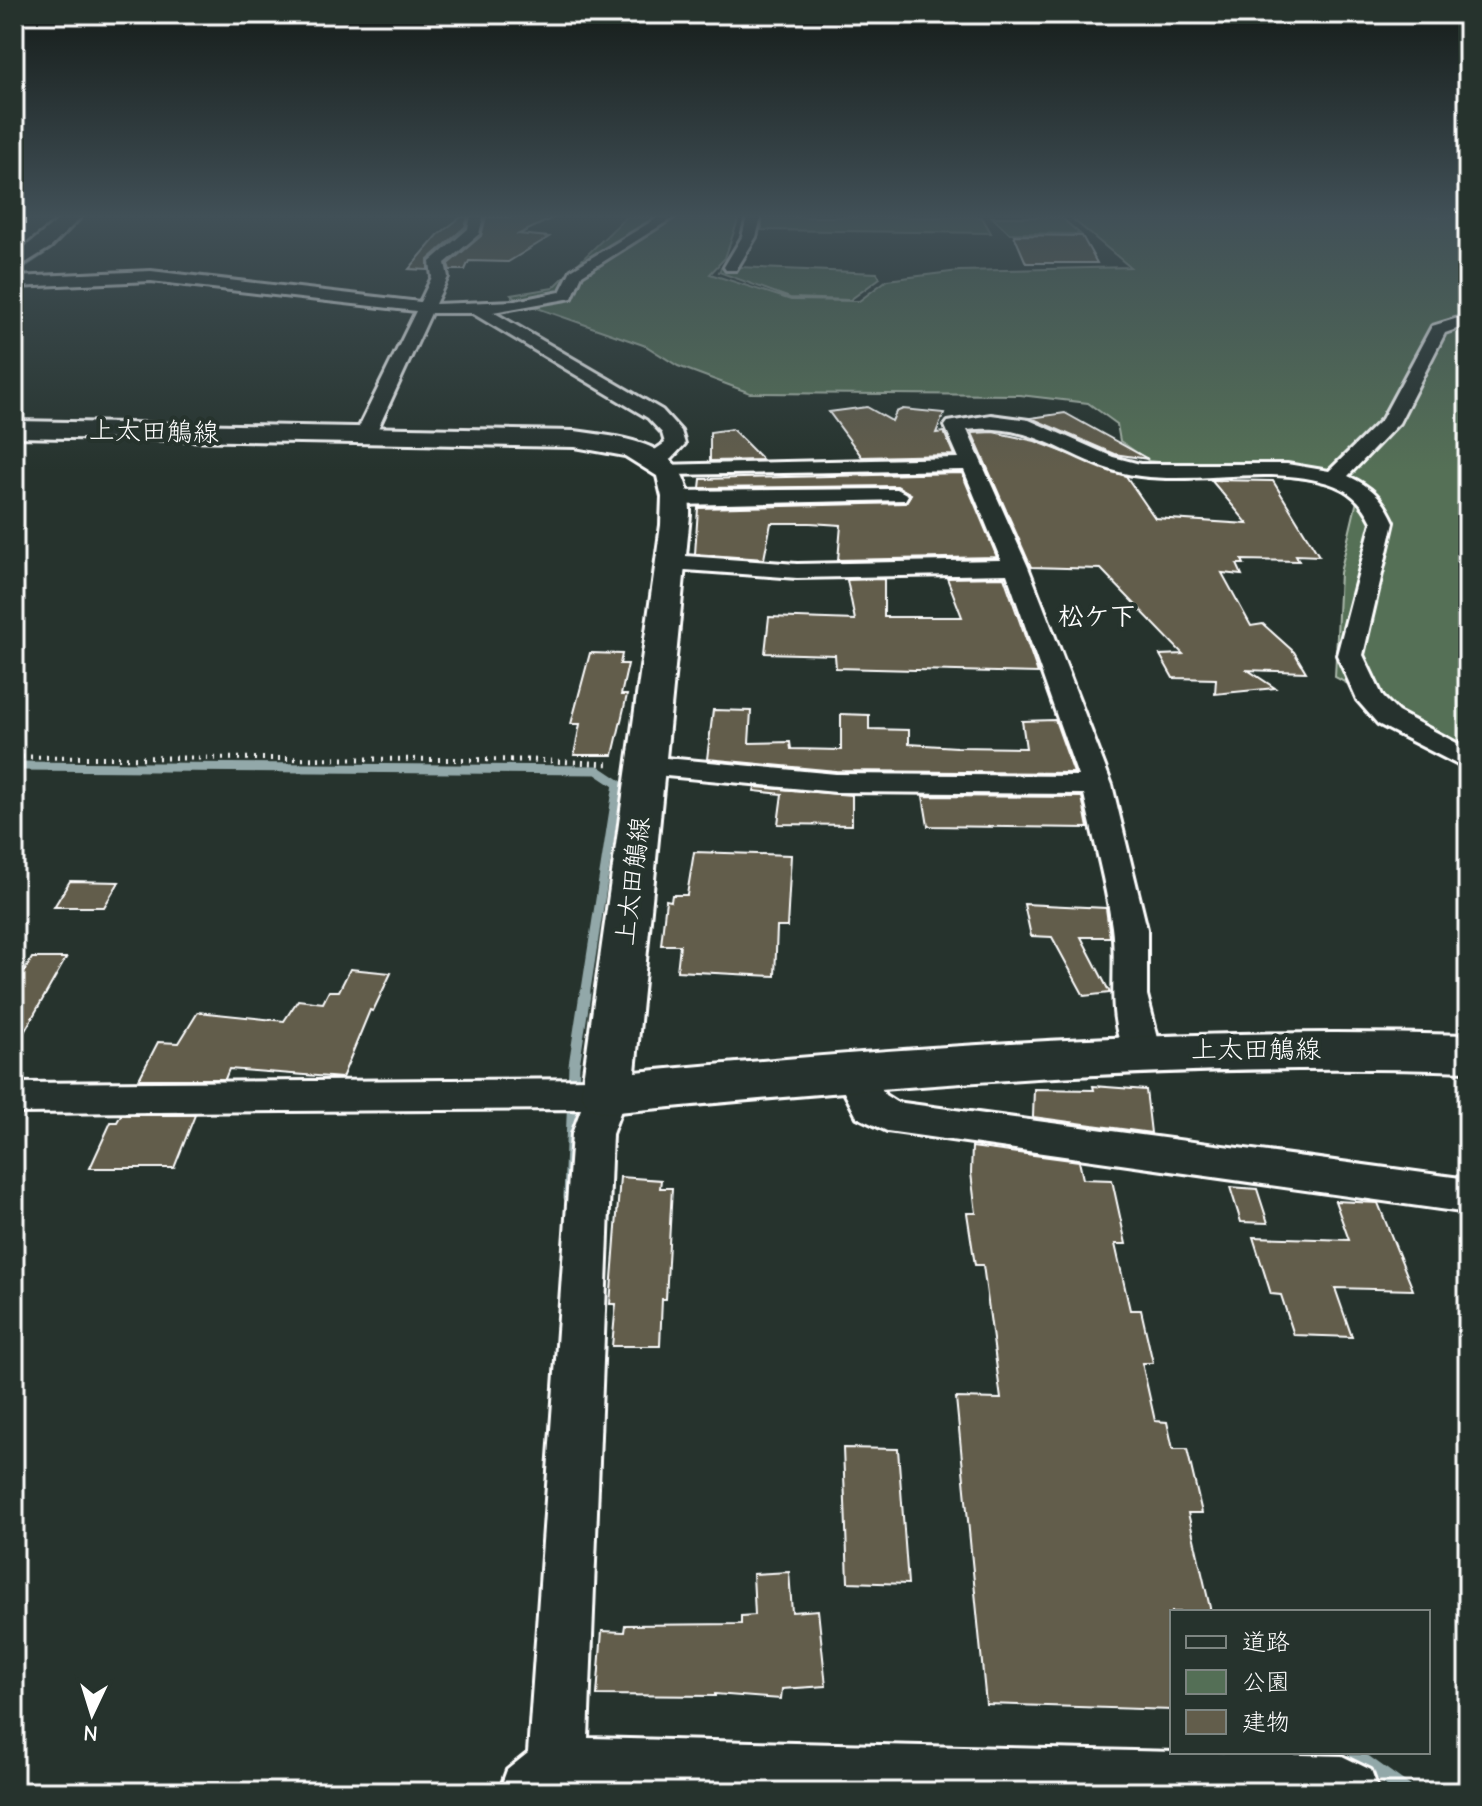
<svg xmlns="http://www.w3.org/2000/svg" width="1482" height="1806" viewBox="0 0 1482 1806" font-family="'Comic Neue','Klee One',sans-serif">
  <rect width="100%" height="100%" fill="#26332d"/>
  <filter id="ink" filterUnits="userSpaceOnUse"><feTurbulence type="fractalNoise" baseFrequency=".0125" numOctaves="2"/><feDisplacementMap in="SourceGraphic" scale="16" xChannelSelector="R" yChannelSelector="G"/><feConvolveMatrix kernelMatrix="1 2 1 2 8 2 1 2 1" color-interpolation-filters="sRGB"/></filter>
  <g filter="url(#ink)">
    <!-- green -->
    <path fill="#546f56" stroke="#aab7aa" stroke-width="2" d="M626,217H739L725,258L710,274L791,300L859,301L887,280L959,271L1130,267L1070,217H1468V749L1335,677L1340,573L1359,492L1307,480L1149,461L1120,441L1117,424L1088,403L1020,395L750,393L678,366L646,346L517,301L511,295L553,288Z
      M762,217H982L991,233L762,230Z
      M992,217H1061L1080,234L1009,233Z
      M738,267L877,273L880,278L850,300L790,298L719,272L721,268Z"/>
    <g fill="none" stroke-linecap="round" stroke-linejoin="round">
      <!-- stream-far3 -->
      <path stroke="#92a8a9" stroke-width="4" d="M14,273L50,249L80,217"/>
      <!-- stream-far2 -->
      <path stroke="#92a8a9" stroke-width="9" d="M14,766L597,770L618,784L585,996"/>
      <!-- stream-far1 -->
      <path stroke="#92a8a9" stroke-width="11" d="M569,1197L574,1065L585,994"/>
      <!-- stream -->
      <path stroke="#92a8a9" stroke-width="14" d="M1344,1762H1365L1407,1792"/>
    </g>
    <!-- building -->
    <path fill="#625d4b" stroke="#fff" stroke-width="2" d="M461,217H468L465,227L428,260V270L409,269L438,235Z
      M486,217H555L519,234L549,237L508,262L469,261L465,270H450L448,264L481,236Z
      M1014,235L1082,236L1097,263H1026Z
      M867,407L892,421L896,412L903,409L944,413L936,433L944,432L954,455L862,457L829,412Z
      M1065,413L1148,459L1114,454L1031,418Z
      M732,429L763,460L710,461V432Z
      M993,432L1035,441L1126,476L1155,518L1248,524L1211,480L1273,481L1319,556L1296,555L1299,561L1242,560L1244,564H1237L1242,575L1222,573L1251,626L1263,624L1294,652L1306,672L1248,670L1275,688L1215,694L1216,679L1173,678L1160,655L1183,654L1101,569L1031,567L972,433Z
      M962,473L997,557L838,560L841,525L810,523H771L764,559L695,554L698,508L905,503L911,494L897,486L700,488L701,479Z
      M1004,577L1038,673L836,668L835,655L765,653L769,617L855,620L847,580L884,579V617H962L947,578Z
      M590,653L622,654L620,664H628L621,695H627L613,755H574L580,724H571Z
      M713,710L751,711L749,743L790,742L791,749L841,750V714L869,715V729L909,730V744L957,747L1026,748L1022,721L1055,720L1074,773L836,771L707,759Z
      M755,787L852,795V825L778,824L782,794L754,791Z
      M923,796L1082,797L1088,828L928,826Z
      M694,852L791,855L787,927H777L775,976L677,971L680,945H661L666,900L671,901L672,895H687Z
      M70,881L119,882L104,907H54Z
      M1024,904L1106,908L1110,937H1081L1110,993L1084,996L1052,937L1031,936Z
      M32,958H66L14,1050V972H24Z
      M350,969L391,973L373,1011L370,1010L342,1078L229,1069L225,1079H139L158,1042L179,1043L198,1012L284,1021L298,1000L323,1003L329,991H339Z
      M1093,1086L1146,1090L1151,1133L1033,1117L1034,1089L1094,1090Z
      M121,1115H195L174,1168H90L111,1122H117Z
      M972,1147L1079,1161L1083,1179L1112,1180L1126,1244H1115L1130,1310H1141L1153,1363H1142L1155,1421L1167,1422L1173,1449H1187L1202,1513H1188L1211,1612H1172V1710L986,1704L956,1398L1001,1399L983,1265H975L967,1213H976L971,1173Z
      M620,1177L661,1180L660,1188H672L666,1299H662L660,1346H612L616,1304H610Z
      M1230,1187L1257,1189L1268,1223L1241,1222Z
      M1335,1201L1378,1203L1413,1290L1335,1288L1352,1337L1294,1335L1281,1295L1271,1294L1253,1237L1349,1240Z
      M843,1448L898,1449L908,1584L848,1582Z
      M789,1572L792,1612L818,1610L826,1686L782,1689L781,1699L715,1694V1696L597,1695L602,1631L624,1632L625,1625L741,1624V1616L755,1615L753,1574Z"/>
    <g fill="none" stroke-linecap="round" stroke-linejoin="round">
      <!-- street casing -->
      <g stroke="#fff" stroke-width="6">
        <path id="street" d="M471,217H483L479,234L445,263L448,277L435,304L515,301L560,292L571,270L659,217H674L582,275L572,298L493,312L662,410L681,431L685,444L671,459L653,464L643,458L665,443L662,433L648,418L472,313H431L375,435L365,441L355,435L416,311L151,281L14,287V277L151,271L420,302L432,277L430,262L468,229Z
          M747,217H761L756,237L736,270H726L724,267L742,237Z
          M1468,315V325L1445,333L1399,423L1348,476C1372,487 1383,498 1394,522L1363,655L1383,697L1398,712L1468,749V770L1378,724L1357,700L1337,655L1372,522C1362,502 1350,490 1328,483C1268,465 1202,484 1140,476C1074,468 1040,420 967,430L1028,567L1112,785L1147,929V995L1161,1050L1156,1060L1142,1064L1128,1060C1104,1016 1118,972 1112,927C1106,882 1093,838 1084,794L836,792L645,774L634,771L630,765L634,759L645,756L836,774L1078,776L1007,574L797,578L671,569L659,562L671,555L797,564L1001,560L964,470L667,475L660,473L657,469L660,465L959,458L945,426L948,422L991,415L1029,420L1113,457L1140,464H1287L1329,471L1382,419L1432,326Z
          M897,489L908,495L905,500L676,505L665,498L676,491Z
          M853,1057L867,1061L885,1095L896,1102L1468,1179V1213L887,1131L857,1117L833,1071L839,1061Z
          M607,1079L621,1083L627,1094L612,1134L588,1738L1342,1756L1371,1770L1379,1792H499L507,1770L528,1753L572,1134L581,1109L14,1113V1083Z"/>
      </g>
      <!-- secondary casing -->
      <g stroke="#fff" stroke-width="6">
        <path id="secondary" d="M62,217H81L51,247L14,270V256Z
          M14,421L575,431C632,439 692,443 690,515L635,1072C913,1047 1189,1026 1468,1035V1071C1179,1061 894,1086 607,1113L589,1108L581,1094L661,525L662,497L657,476L625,456L575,447L14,437Z"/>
      </g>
      <!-- path -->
      <path stroke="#fff" stroke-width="5" stroke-dasharray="2 6" stroke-linecap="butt" d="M14,757L532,760L612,764"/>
      <!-- street -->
      <use href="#street" fill="#26332d" fill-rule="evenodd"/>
      <!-- secondary -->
      <use href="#secondary" fill="#26332d" fill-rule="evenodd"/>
    </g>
  </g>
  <!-- sky -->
  <linearGradient id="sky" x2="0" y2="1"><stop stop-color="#151c19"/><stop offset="0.46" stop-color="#415057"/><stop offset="1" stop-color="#415057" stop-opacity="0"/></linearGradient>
  <rect width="1482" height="470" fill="url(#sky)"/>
  <g text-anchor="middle" stroke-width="8" stroke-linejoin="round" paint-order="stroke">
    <!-- street labels -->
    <g font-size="26" fill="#fff" stroke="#26332d">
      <text transform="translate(154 431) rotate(1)" y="9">上太田鵤線</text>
      <text transform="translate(632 881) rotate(-83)" y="9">上太田鵤線</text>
      <text x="1256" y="1058">上太田鵤線</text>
    </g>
    <!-- far-quarter labels -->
    <g font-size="26" font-weight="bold" fill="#fff" stroke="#26332d">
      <text x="1097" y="625">松ケ下</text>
    </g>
  </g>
  <!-- margin -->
  <rect width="1482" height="1806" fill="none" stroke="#26332d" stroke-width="48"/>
  <rect x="24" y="24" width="1434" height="1758" fill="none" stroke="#fff" stroke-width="3" filter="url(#ink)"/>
  <!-- legend -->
  <rect x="1170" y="1610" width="260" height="144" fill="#26332d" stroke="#7d8581" stroke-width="2"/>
  <rect x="1186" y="1636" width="40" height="12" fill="#26332d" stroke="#7d8581" stroke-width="2"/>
  <text x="1242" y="1650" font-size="24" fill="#ffffff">道路</text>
  <rect x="1186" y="1670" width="40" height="24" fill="#546f56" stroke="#7d8581" stroke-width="2"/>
  <text x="1242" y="1690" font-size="24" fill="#ffffff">公園</text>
  <rect x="1186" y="1710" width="40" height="24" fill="#625d4b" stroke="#7d8581" stroke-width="2"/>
  <text x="1242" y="1730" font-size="24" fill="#ffffff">建物</text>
  <!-- north arrow -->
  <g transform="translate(92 1714) rotate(184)" stroke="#26332d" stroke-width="6" paint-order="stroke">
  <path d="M0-6L14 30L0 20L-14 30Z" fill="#ffffff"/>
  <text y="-12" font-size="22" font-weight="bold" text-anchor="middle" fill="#ffffff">N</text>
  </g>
</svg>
